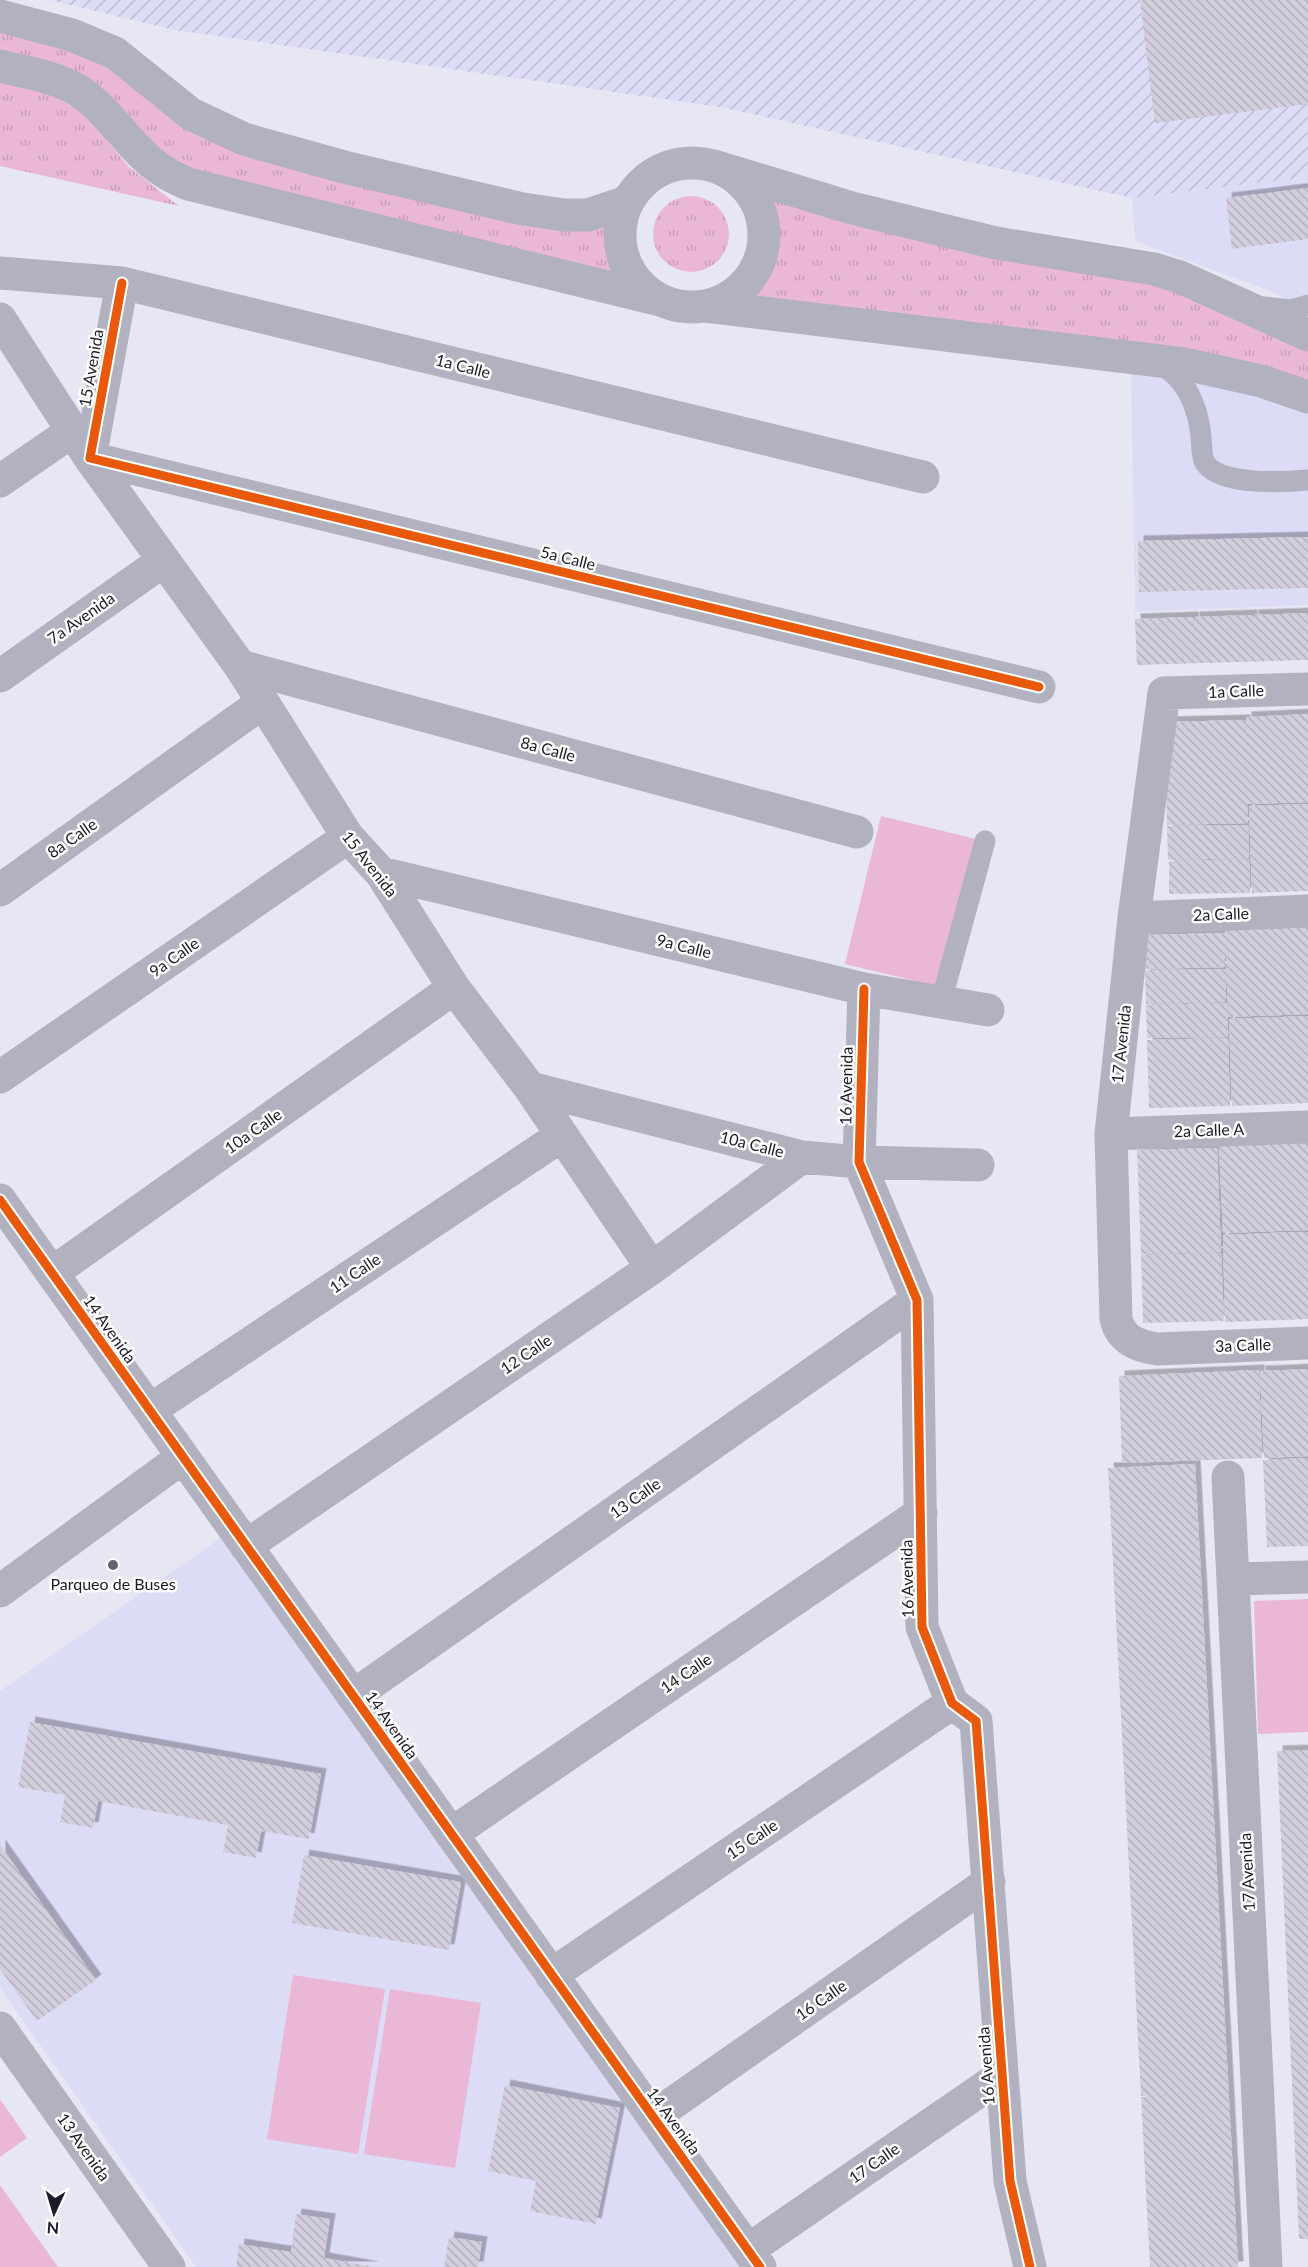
<svg xmlns="http://www.w3.org/2000/svg" width="1308" height="2267" viewBox="0 0 1308 2267" font-family="Lato,sans-serif">
  <defs>
    <pattern id="industrial-furrows" width="10" height="10" patternUnits="userSpaceOnUse" patternTransform="scale(1.5)"><rect width="10" height="10" fill="#dddcf7"/><path d="M-1 1l2-2M0 10L10 0M9 11l2-2" fill="none" stroke="#bdbcd4"/></pattern>
    <pattern id="grass-tufts" width="24" height="20" patternUnits="userSpaceOnUse" patternTransform="scale(1.5)"><rect width="24" height="20" fill="#eab7d7"/><path d="M3 7l-1-3M5 7V3M7 7l1-3M15 17l-1-3M17 17v-4M19 17l1-3" fill="none" stroke="#c89db9"/></pattern>
    <pattern id="building-back-hatch" width="6" height="6" patternUnits="userSpaceOnUse" patternTransform="scale(1.5)"><rect width="6" height="6" fill="#d2cedd"/><path d="M-1 5l2 2M0 0l6 6M5-1l2 2" fill="none" stroke="#b4b0be"/></pattern>
    <filter id="shadow"><feDropShadow dx="5.5" dy="-5.5" stdDeviation="0" flood-color="#0004"/></filter>
  </defs>
  <rect width="100%" height="100%" fill="#e7e7f4"/>
  <!-- built -->
  <path fill="#dddcf7" d="M1308,177V311L1270,291L1135,241L1132,198Z
    M1131,369L1190,377L1308,412V605L1135,612Z
    M231,1531L748,2267H196L0,1988V1691Z"/>
  <!-- industrial -->
  <path fill="url(#industrial-furrows)" d="M50,0H1308V177L1132,198L720,107L174,30Z"/>
  <!-- grass -->
  <path fill="url(#grass-tufts)" d="M0,16L30,23L191,114L621,219C616,359 811,317 752,195L1085,258L1308,335V397L928,334L683,307L216,192L118,126L0,66Z
    M0,80L48,92L85,114L129,167L179,206L0,166Z
    M653 234a38 38 0 1 1 76 0a38 38 0 1 1-76 0Z"/>
  <!-- park -->
  <path fill="#eab7d7" d="M881,816L976,839L940,987L845,964Z
    M1308,1599V1732L1258,1734L1254,1601Z
    M293,1975L385,1989L358,2154L267,2139Z
    M390,1989L481,2003L455,2168L364,2154Z
    M0,2099L27,2138L0,2157Z
    M0,2185L58,2267H0Z"/>
  <!-- building -->
  <path fill="url(#building-back-hatch)" filter="url(#shadow)" d="M1140,0H1308V104L1155,123Z
    M1308,188V239L1232,249L1226,198Z
    M1308,537V588L1139,592L1138,541Z
    M1308,613V660L1137,665L1135,619L1193,617L1195,650L1194,617L1252,615L1254,646L1253,615Z
    M1308,714V802L1247,804L1248,823L1167,825L1164,722L1245,720L1247,755L1246,717Z
    M1308,804V891L1252,893L1249,806Z
    M1248,825L1249,858L1168,860L1167,826Z
    M1249,859L1250,893L1169,894V861Z
    M1308,927V1014L1228,1017L1225,930Z
    M1225,933V967L1145,969L1144,935Z
    M1226,969V1002L1146,1004L1145,970Z
    M1227,1003L1228,1037L1147,1038L1146,1005Z
    M1308,1016V1103L1232,1106L1229,1019Z
    M1228,1038L1230,1106L1149,1108L1147,1040Z
    M1308,1142V1230L1223,1233L1219,1146Z
    M1217,1148L1221,1252L1141,1254L1137,1150Z
    M1293,1232H1308V1319L1225,1322L1223,1235Z
    M1221,1253L1224,1321L1143,1323L1141,1255Z
    M1308,1369V1456L1264,1458L1260,1371Z
    M1259,1370L1262,1458L1122,1463L1119,1376Z
    M1308,1458V1546L1267,1547L1263,1460Z
    M1195,1464L1238,2267H1150L1141,2097L1207,2093L1141,2096L1108,1468Z
    M30,1722L321,1774L309,1839L261,1831L256,1858L223,1852L228,1825L98,1801L93,1828L60,1822L65,1795L18,1787Z
    M1308,1750V2239H1299L1277,1751Z
    M0,1845L96,1980L37,2021L0,1969Z
    M304,1855L461,1882L449,1950L292,1923Z
    M505,2085L620,2108L596,2224L530,2211L536,2181L488,2171Z
    M296,2214L330,2219L324,2258L374,2267H236L239,2244L291,2252Z
    M449,2237L482,2242L478,2267H444Z"/>
  <g fill="none" stroke-linecap="round" stroke-linejoin="round">
    <!-- lane -->
    <path stroke="#b1b1bf" stroke-width="21" d="M1265,307L1291,310L1308,305
      M1159,364C1186,377 1198,407 1201,436C1202,444 1201,456 1205,463C1220,486 1285,482 1308,480
      M941,1002L985,841"/>
    <!-- street -->
    <path stroke="#b1b1bf" stroke-width="33" d="M0,16L72,35L115,53L191,114L244,139L344,167L523,209L564,215H588L624,203L631,197
      M0,66C25,72 57,77 79,91C112,113 130,150 163,171C170,176 180,180 188,184L660,300
      M620 235a72 72 0 1 1 144 0a72 72 0 1 1-144 0Z
      M714,166L852,208L996,243L1154,269L1180,277L1308,335
      M0,273L122,283L923,477
      M122,283L90,458L1039,687
      M706,306L1185,364L1261,381L1308,397
      M0,319L90,458L240,666L348,837L381,873L454,988L530,1088L652,1268
      M0,481L71,432
      M240,666L857,832
      M0,676L163,561
      M1308,689L1164,693L1134,918L1111,1134L1116,1319C1121,1340 1138,1346 1157,1349L1308,1343
      M381,873L864,989L988,1010
      M0,890L262,703
      M1134,918L1308,911
      M864,989L859,1162L917,1300L922,1627L952,1703L976,1721L1010,2181L1030,2267
      M0,1077L348,837
      M530,1088L802,1157L859,1162L978,1165
      M1111,1134L1308,1127
      M0,1200L760,2267
      M52,1273L454,988
      M150,1410L561,1136
      M1228,1477L1266,2267
      M246,1546L652,1268L802,1157
      M1234,1579L1308,1577
      M0,1591L183,1457
      M353,1696L917,1300
      M451,1834L921,1513
      M551,1975L952,1703
      M0,2028L169,2267
      M653,2117L989,1882
      M748,2250L1001,2076"/>
    <!-- cycleway casing -->
    <g stroke="#fff" stroke-width="13">
      <path id="cycleway" d="M122,283L90,458L1039,687
        M864,989L859,1162L917,1300L922,1627L952,1703L976,1721L1010,2181L1030,2267
        M0,1200L760,2267"/>
    </g>
    <!-- cycleway -->
    <use href="#cycleway" stroke="#e8590c" stroke-width="9"/>
  </g>
  <!-- markers -->
  <circle fill="#626270" stroke="#fff" stroke-width="2" cx="113" cy="1565" r="6"/>
  <g text-anchor="middle" stroke-width="5" stroke-linejoin="round" paint-order="stroke">
    <!-- street labels -->
    <g font-size="16" fill="#1b1a29" stroke="#fff">
      <text transform="translate(463 366) rotate(14)" y="6">1a Calle</text>
      <text transform="translate(91 368) rotate(-80)" y="6">15 Avenida</text>
      <text transform="translate(568 558) rotate(14)" y="6">5a Calle</text>
      <text transform="translate(81 618) rotate(-35)" y="6">7a Avenida</text>
      <text transform="translate(1236 691) rotate(-2)" y="6">1a Calle</text>
      <text transform="translate(548 749) rotate(15)" y="6">8a Calle</text>
      <text transform="translate(72 838) rotate(-35)" y="6">8a Calle</text>
      <text transform="translate(370 864) rotate(52)" y="6">15 Avenida</text>
      <text transform="translate(1221 914) rotate(-2)" y="6">2a Calle</text>
      <text transform="translate(684 946) rotate(14)" y="6">9a Calle</text>
      <text transform="translate(174 957) rotate(-35)" y="6">9a Calle</text>
      <text transform="translate(1121 1044) rotate(-84)" y="6">17 Avenida</text>
      <text transform="translate(846 1086) rotate(-89)" y="6">16 Avenida</text>
      <text transform="translate(1209 1130) rotate(-2)" y="6">2a Calle A</text>
      <text transform="translate(253 1131) rotate(-35)" y="6">10a Calle</text>
      <text transform="translate(752 1144) rotate(14)" y="6">10a Calle</text>
      <text transform="translate(355 1273) rotate(-34)" y="6">11 Calle</text>
      <text transform="translate(110 1329) rotate(55)" y="6">14 Avenida</text>
      <text transform="translate(1243 1345) rotate(-2)" y="6">3a Calle</text>
      <text transform="translate(526 1354) rotate(-34)" y="6">12 Calle</text>
      <text transform="translate(635 1498) rotate(-35)" y="6">13 Calle</text>
      <text transform="translate(907 1579) rotate(-91)" y="6">16 Avenida</text>
      <text transform="translate(686 1673) rotate(-34)" y="6">14 Calle</text>
      <text transform="translate(392 1725) rotate(55)" y="6">14 Avenida</text>
      <text transform="translate(752 1839) rotate(-34)" y="6">15 Calle</text>
      <text transform="translate(1247 1872) rotate(-93)" y="6">17 Avenida</text>
      <text transform="translate(821 2000) rotate(-35)" y="6">16 Calle</text>
      <text transform="translate(986 2066) rotate(-94)" y="6">16 Avenida</text>
      <text transform="translate(674 2121) rotate(54)" y="6">14 Avenida</text>
      <text transform="translate(84 2147) rotate(55)" y="6">13 Avenida</text>
      <text transform="translate(874 2163) rotate(-35)" y="6">17 Calle</text>
    </g>
    <!-- poi labels -->
    <g font-size="16" fill="#1b1a29" stroke="#fff">
      <text x="113" y="1590">Parqueo de Buses</text>
    </g>
  </g>
  <!-- north arrow -->
  <g transform="translate(54 2213) rotate(184)" stroke="#ffffff" stroke-width="4.5" paint-order="stroke">
  <path d="M0-4.5L10 22L0 15L-10 22Z" fill="#1b1a29"/>
  <text y="-9" font-size="16" font-weight="bold" text-anchor="middle" fill="#1b1a29">N</text>
  </g>
</svg>
